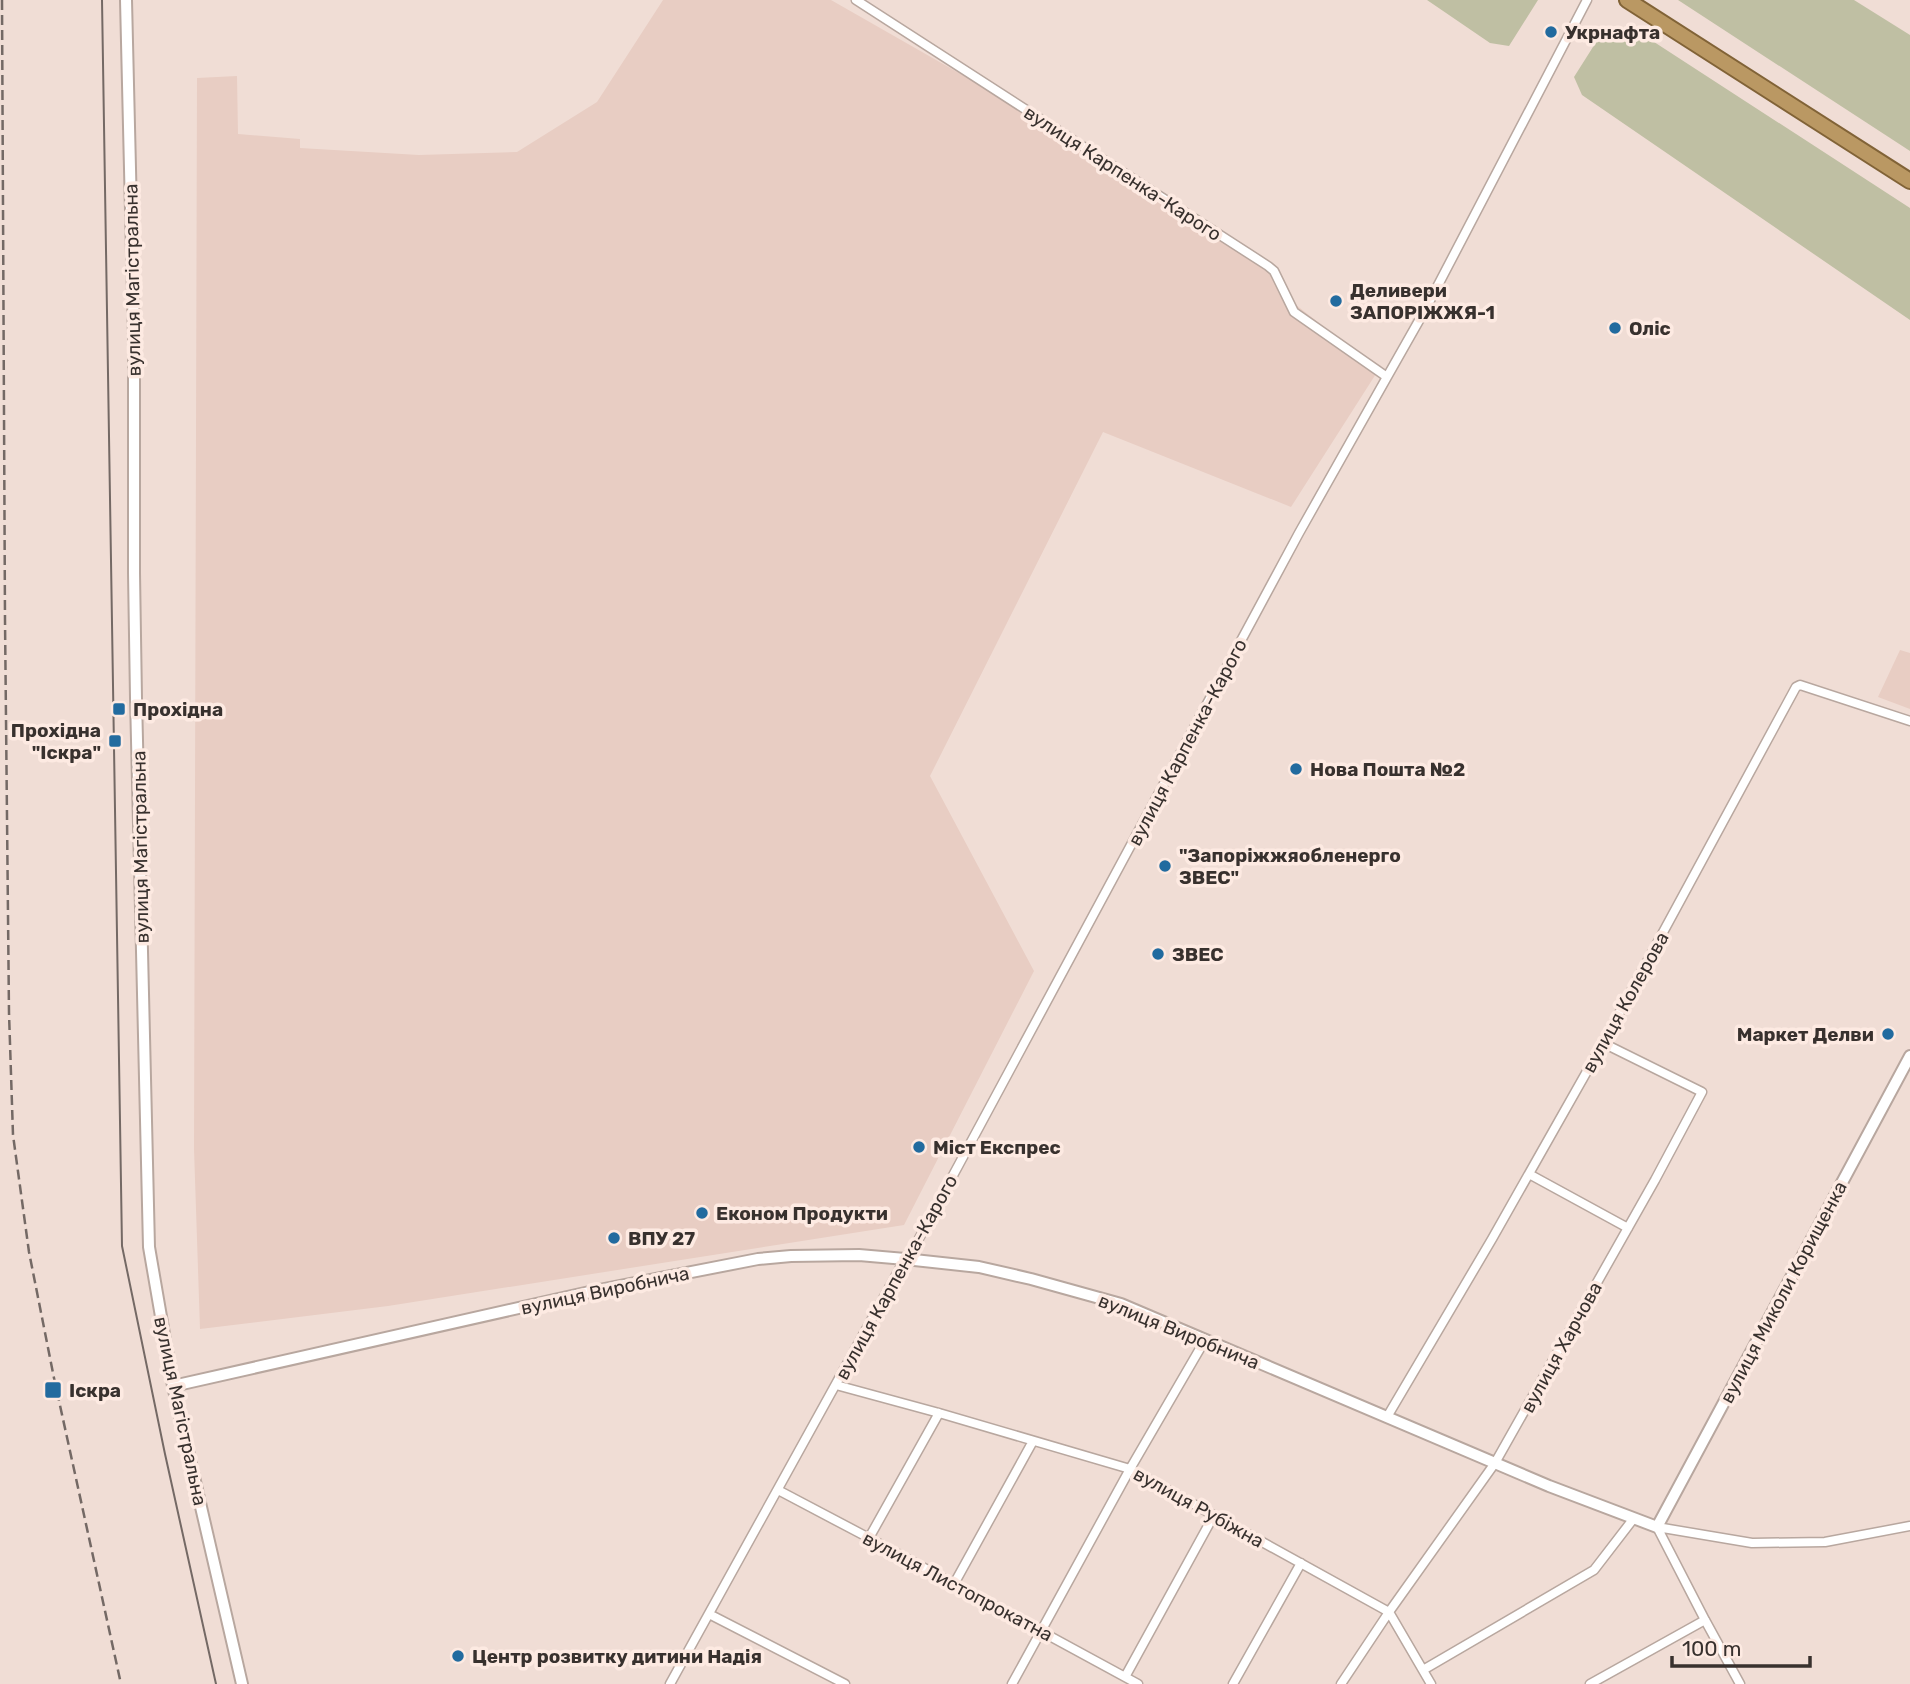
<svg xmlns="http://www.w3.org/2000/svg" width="1910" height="1684" viewBox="0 0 1910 1684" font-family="Rubik,sans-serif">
  <rect width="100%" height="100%" fill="#f0ddd5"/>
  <!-- built -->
  <path fill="#e8cdc3" d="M663,0H831L1073,138L1260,259L1282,294L1342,341L1381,366L1291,507L1103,432L930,776L1034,971L904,1225L388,1306L200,1329L194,1149L197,78L237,76L238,134L300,139V148L419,155L517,152L597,102Z
    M1900,650L1910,653V709L1878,697Z"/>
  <!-- green -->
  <path fill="#bfbfa3" d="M1427,0H1538L1509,46L1490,43Z
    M1678,0H1854L1910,35V151Z
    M1631,27L1910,208V320L1582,95L1574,77L1605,28Z"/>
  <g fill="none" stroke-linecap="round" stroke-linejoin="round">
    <!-- minor casing -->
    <g stroke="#b8a79f" stroke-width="11">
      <path id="minor" d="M1387,377L1425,310L1587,0
        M1529,1174L1628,1228
        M836,1385L939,1413L1130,1469L1389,1612L1431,1684
        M1387,1417L1492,1239L1603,1043L1796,687L1800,685L1910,721
        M778,1490L869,1538L1138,1684
        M1657,1527L1752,1543L1825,1542L1910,1526
        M1657,1527L1705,1620L1740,1684
        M869,1538L939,1413
        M954,1584L1033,1441
        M709,1614L845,1684
        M1423,1670L1594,1570L1634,1518
        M1125,1677L1214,1515
        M670,1684L905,1259L915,1246L1299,533L1387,377L1294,312L1274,271L1268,266L856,0
        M1012,1684L1130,1469L1205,1340
        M1233,1684L1301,1563
        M1341,1684L1389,1612L1495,1463L1655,1180L1702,1092L1603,1043
        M1590,1684L1705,1620"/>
    </g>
    <!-- tertiary casing -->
    <g stroke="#b8a79f" stroke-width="14">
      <path id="tertiary" d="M126,0L134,337V573L136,698L149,1247L173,1386L242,1684
        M173,1386L594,1291L758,1259L791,1256L859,1255L905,1259L979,1267L1031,1279L1121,1304L1549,1486L1657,1527L1910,1056"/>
    </g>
    <!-- trunk casing -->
    <g stroke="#816337" stroke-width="18">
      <path id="trunk" d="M1627,0L1910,181"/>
    </g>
    <!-- minor -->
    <use href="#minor" stroke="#fff" stroke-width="8"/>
    <!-- tertiary -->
    <use href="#tertiary" stroke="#fff" stroke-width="10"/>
    <!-- trunk -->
    <use href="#trunk" stroke="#ba9863" stroke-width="14"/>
    <!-- tram -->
    <path stroke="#746965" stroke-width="2" d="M102,0L122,1246L165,1454L216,1684"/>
    <!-- rail -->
    <path stroke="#746965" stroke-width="2.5" stroke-dasharray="10 5" stroke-linecap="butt" d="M2,0L5,620L9,1013L13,1135L29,1252L54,1378L121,1684"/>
  </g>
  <!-- markers -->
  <g fill="#226b9f" stroke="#fdeae2" stroke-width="2.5">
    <circle cx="1551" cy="32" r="7"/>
    <circle cx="1336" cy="301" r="7"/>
    <circle cx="1615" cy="328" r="7"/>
    <rect x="112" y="702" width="14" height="14" rx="3.5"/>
    <rect x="108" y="734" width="14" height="14" rx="3.5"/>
    <circle cx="1296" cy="769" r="7"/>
    <circle cx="1165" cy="866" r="7"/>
    <circle cx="1158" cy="954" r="7"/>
    <circle cx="1888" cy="1034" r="7"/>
    <circle cx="919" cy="1147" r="7"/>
    <circle cx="702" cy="1213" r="7"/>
    <circle cx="614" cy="1238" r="7"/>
    <rect x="44" y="1381" width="18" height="18" rx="3.5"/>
    <circle cx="458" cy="1656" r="7"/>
  </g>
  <g text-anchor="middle" stroke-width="7" stroke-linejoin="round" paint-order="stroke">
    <!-- poi labels -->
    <g font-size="19" font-weight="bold" fill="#38312e" stroke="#fdeae2" text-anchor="start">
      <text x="1565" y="39">Укрнафта</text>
      <text x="1350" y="297">Деливери<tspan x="1350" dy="22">ЗАПОРІЖЖЯ-1</tspan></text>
      <text x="1629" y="335">Оліс</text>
      <text x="133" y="716">Прохідна</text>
      <text x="101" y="737" text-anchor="end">Прохідна<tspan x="101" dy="22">"Іскра"</tspan></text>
      <text x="1310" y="776">Нова Пошта №2</text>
      <text x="1179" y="862">"Запоріжжяобленерго<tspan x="1179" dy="22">ЗВЕС"</tspan></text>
      <text x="1172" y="961">ЗВЕС</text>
      <text x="1874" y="1041" text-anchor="end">Маркет Делви</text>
      <text x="933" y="1154">Мiст Експрес</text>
      <text x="716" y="1220">Економ Продукти</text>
      <text x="628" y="1245">ВПУ 27</text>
      <text x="69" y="1397">Іскра</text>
      <text x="472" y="1663">Центр розвитку дитини Надія</text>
    </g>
    <!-- street labels -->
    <g font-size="19" fill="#38312e" stroke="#fdeae2">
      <text transform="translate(1123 173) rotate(33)" y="7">вулиця Карпенка-Карого</text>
      <text transform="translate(132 280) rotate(-91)" y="7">вулиця Магістральна</text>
      <text transform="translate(1187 742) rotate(-62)" y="7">вулиця Карпенка-Карого</text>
      <text transform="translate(140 847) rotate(-91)" y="7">вулиця Магістральна</text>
      <text transform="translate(1625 1002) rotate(-61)" y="7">вулиця Колерова</text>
      <text transform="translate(896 1277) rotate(-61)" y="7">вулиця Карпенка-Карого</text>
      <text transform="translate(605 1290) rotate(-12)" y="7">вулиця Виробнича</text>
      <text transform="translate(1783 1292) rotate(-62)" y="7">вулиця Миколи Корищенка</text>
      <text transform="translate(1179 1331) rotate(22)" y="7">вулиця Виробнича</text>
      <text transform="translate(1561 1347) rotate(-61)" y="7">вулиця Харчова</text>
      <text transform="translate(181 1411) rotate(78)" y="7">вулиця Магістральна</text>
      <text transform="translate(1199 1507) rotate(29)" y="7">вулиця Рубіжна</text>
      <text transform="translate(958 1586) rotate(28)" y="7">вулиця Листопрокатна</text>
    </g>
  </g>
  <!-- scale -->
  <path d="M1672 1656v10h138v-10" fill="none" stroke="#38312e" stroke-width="3.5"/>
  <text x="1682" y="1656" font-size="21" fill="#38312e" stroke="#fdeae2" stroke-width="5" paint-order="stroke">100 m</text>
</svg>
